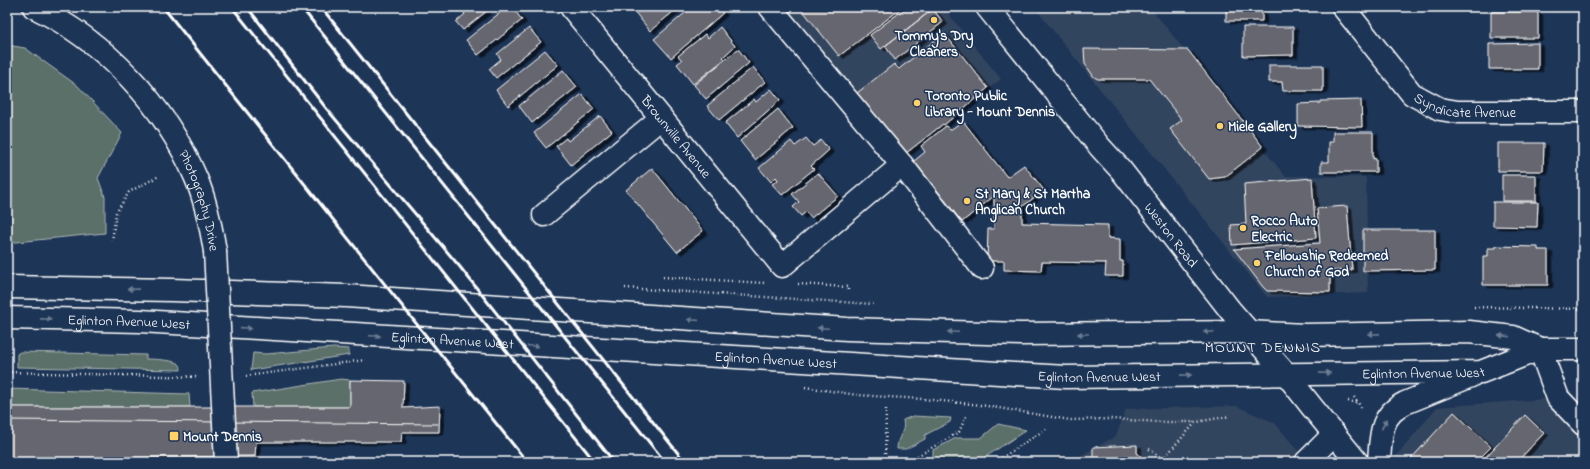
<svg xmlns="http://www.w3.org/2000/svg" width="1590" height="469" viewBox="0 0 1590 469" font-family="'Indie Flower',sans-serif">
  <defs>
    <filter id="shadow"><feDropShadow dx="4.5" dy="2.5" stdDeviation="0" flood-color="#0009"/></filter>
  </defs>
  <rect width="100%" height="100%" fill="#1d3557"/>
  <filter id="ink" filterUnits="userSpaceOnUse"><feTurbulence type="fractalNoise" baseFrequency=".025" numOctaves="2"/><feDisplacementMap in="SourceGraphic" scale="8" xChannelSelector="R" yChannelSelector="G"/><feConvolveMatrix kernelMatrix="1 2 1 2 8 2 1 2 1" color-interpolation-filters="sRGB"/></filter>
  <g filter="url(#ink)">
    <!-- built -->
    <path fill="#33445e" d="M773,7H943L1001,79L897,163Z
      M1034,7H1150L1285,176L1366,177L1368,293L1267,297Z
      M1545,399L1583,433V462H1391L1437,407Z
      M1236,406L1275,423L1307,462H1069L1116,436L1126,409Z"/>
    <!-- green -->
    <path fill="#5b6f6a" stroke="#adb7b4" d="M7,45L25,48L78,86L122,133L98,178L105,197V233L7,243Z
      M333,348L349,349V355L251,370L253,353L266,354Z
      M20,352L146,355V359C153,359 175,360 179,364C181,365 181,368 181,370L17,367V354Z
      M341,379L350,380V407H253L252,393Z
      M7,389L189,394L190,407H7Z
      M913,416L951,418L950,422L925,435V439L906,449H897C897,435 906,433 903,420Z
      M998,424L1026,430L978,462H923L933,457V450L956,438H981Z"/>
    <!-- building -->
    <path fill="#666670" stroke="#fff" filter="url(#shadow)" d="M461,7H492L463,30L456,22L465,14L460,8Z
      M507,7H512L522,20L478,55L466,40Z
      M638,7H679L650,31L634,11Z
      M692,7H696L698,9L701,7H718L723,13L671,58L654,39Z
      M800,7H903L839,56Z
      M907,7H931L933,9L881,49L870,35Z
      M1226,7H1262V21H1226Z
      M1498,7H1545V8Z
      M933,9L943,22L895,60L885,46Z
      M1491,12H1538V38H1491Z
      M720,27L735,46L723,57L725,59L693,84L677,64L682,60L678,56L705,34L708,38Z
      M1243,27H1293V55L1243,56Z
      M529,28L541,42L496,78L489,69L501,59L497,54Z
      M944,33L988,88L944,125L943,124L905,154L857,93L894,64L899,69Z
      M1538,43V69H1489V44Z
      M738,49L749,63L706,99L694,85Z
      M1084,49L1188,50L1263,147L1225,177L1209,179L1170,129L1182,120L1149,79H1098L1094,77L1085,64Z
      M545,50L558,65L508,106L496,90Z
      M1269,65H1323V91H1283L1282,82H1269Z
      M753,67L765,82L719,120L707,106Z
      M563,70L577,87L532,123L519,106Z
      M771,89L780,100L737,138L725,123L754,99L756,102Z
      M582,94L594,109L546,148L534,133Z
      M1361,100L1362,127L1298,126V104L1320,103V101Z
      M778,109L793,128L755,160L740,141Z
      M600,116L612,131L571,165L556,146L566,138L568,141Z
      M963,121L1007,177L1024,165L1044,190L1022,207V223L1108,225V238L1120,239V261H1123V276H1105L1106,263L1042,262L1041,271L1004,270V261H987L988,229H994V196L962,222L914,161L925,152L921,146L946,126L950,130Z
      M1333,132H1373V159L1376,158V172H1321V162H1329V142H1333Z
      M806,138L813,146L821,140L829,150L811,166L814,169L782,195L772,184L778,180L776,177L771,182L759,168L791,141L795,146Z
      M1498,143H1544L1543,171H1498Z
      M652,168L703,231L677,252L626,190Z
      M818,173L838,196L811,218L806,212L801,216L793,207L799,202L792,194Z
      M1502,175H1536V201H1502Z
      M1312,178L1316,238L1232,245L1231,225L1246,224L1244,184Z
      M1493,202H1538L1537,227L1493,226Z
      M1347,206L1352,270L1330,271V292L1267,291L1263,287L1234,249L1320,243L1317,208Z
      M1363,230H1435V270L1363,271Z
      M1496,246L1538,247V250H1548V285H1483V256H1488V248H1496Z
      M350,380L404,381L403,408L440,406L439,432H402L401,442H256L255,456L7,459V407H350Z
      M1454,412L1491,447L1476,462H1408Z
      M1525,415L1544,433L1517,462H1481Z
      M1137,445V453L1148,462H1093V447Z"/>
    <g fill="none" stroke-linecap="round" stroke-linejoin="round">
      <!-- minor casing -->
      <g stroke="#fff" stroke-width="25">
        <g id="minor">
          <path id="s1" d="M34,7C105,41 165,105 196,178C206,201 211,227 215,251"/>
          <path id="s2" d="M571,7L782,266L902,165L770,7"/>
          <path id="s3" d="M1343,7L1412,94L1440,109L1458,112H1583"/>
          <path d="M902,165L982,268"/>
          <path d="M544,215L661,118"/>
          <path d="M1540,349L1558,398L1583,424"/>
          <path d="M1306,462L1334,434"/>
        </g>
      </g>
      <!-- major casing -->
      <g stroke="#fff" stroke-width="25">
        <g id="major">
          <path id="s4" d="M987,7L1100,147L1121,170L1230,310L1286,374L1312,407L1357,462"/>
          <path d="M7,287L172,290L346,296L847,329L1021,334L1248,332L1305,335L1469,332L1513,337L1540,349"/>
          <path id="s5" d="M7,318L140,321L1066,377L1481,372L1540,349H1583"/>
          <path d="M1379,462C1381,436 1379,416 1405,403L1471,376"/>
        </g>
      </g>
      <!-- path -->
      <path stroke="#fff" stroke-width="2.5" stroke-dasharray="1 3" stroke-linecap="butt" d="M112,241L116,213L129,192L159,176
        M663,277L765,283
        M798,284L848,287V292
        M625,288L873,304
        M1474,307L1583,309
        M7,372L199,377
        M246,376L365,360
        M805,387L857,395L923,399L981,405L1070,420L1110,419L1161,422H1197L1230,416
        M1354,397L1363,410
        M1348,401L1358,403
        M1149,449L1167,462
        M885,462L886,409
        M907,462L959,432L967,414
        M995,462L1046,429
        M1160,462L1196,422"/>
      <!-- minor -->
      <use href="#minor" stroke="#1d3557" stroke-width="22"/>
      <!-- major -->
      <use href="#major" stroke="#1d3557" stroke-width="22"/>
      <!-- tram -->
      <path stroke="#fff" stroke-width="1" d="M7,420L438,424
        M7,462H54"/>
      <!-- rail -->
      <path stroke="#fff" stroke-width="3" d="M163,7L527,462
        M232,7L595,462
        M247,7L326,108L460,267L614,462
        M301,7L665,462
        M321,7L685,462"/>
      <!-- minor-bridge casing -->
      <g stroke="#fff" stroke-width="25" stroke-linecap="butt">
        <path id="minor-bridge" d="M215,251L226,462"/>
      </g>
      <!-- minor-bridge -->
      <use href="#minor-bridge" stroke="#1d3557" stroke-width="22"/>
    </g>
    <!-- one-way arrows -->
    <defs><path id="oneway-solid" d="M-6-.8H1V-3.2L6.5 0L1 3.2V.8H-6Z"/></defs>
    <g fill="#6c7c92">
      <use href="#oneway-solid" transform="translate(133 289) rotate(-179)"/>
      <use href="#oneway-solid" transform="translate(46 319) rotate(1)"/>
      <use href="#oneway-solid" transform="translate(693 320) rotate(-176)"/>
      <use href="#oneway-solid" transform="translate(246 328) rotate(4)"/>
      <use href="#oneway-solid" transform="translate(823 328) rotate(-177)"/>
      <use href="#oneway-solid" transform="translate(953 332) rotate(-178)"/>
      <use href="#oneway-solid" transform="translate(1209 332) rotate(180)"/>
      <use href="#oneway-solid" transform="translate(1083 334) rotate(180)"/>
      <use href="#oneway-solid" transform="translate(1374 334) rotate(179)"/>
      <use href="#oneway-solid" transform="translate(375 336) rotate(3)"/>
      <use href="#oneway-solid" transform="translate(1504 336) rotate(-173)"/>
      <use href="#oneway-solid" transform="translate(533 346) rotate(3)"/>
      <use href="#oneway-solid" transform="translate(1325 373) rotate(-1)"/>
      <use href="#oneway-solid" transform="translate(1186 375) rotate(-1)"/>
      <use href="#oneway-solid" transform="translate(1384 424) rotate(-65)"/>
    </g>
  </g>
  <!-- markers -->
  <g fill="#ffd166" stroke="#1d3557" stroke-width="1.5">
    <circle cx="934" cy="20" r="4"/>
    <circle cx="917" cy="103" r="4"/>
    <circle cx="1220" cy="126" r="4"/>
    <circle cx="967" cy="201" r="4"/>
    <circle cx="1243" cy="228" r="4"/>
    <circle cx="1257" cy="263" r="4"/>
    <rect x="169" y="431" width="10" height="10" rx="2"/>
  </g>
  <g text-anchor="middle" stroke-width="3" stroke-linejoin="round" paint-order="stroke">
    <!-- poi labels -->
    <g font-size="14" font-weight="bold" fill="#fff" stroke="#1d3557" text-anchor="start">
      <text x="934" y="40" text-anchor="middle">Tommy's Dry<tspan x="934" dy="16">Cleaners</tspan></text>
      <text x="925" y="100">Toronto Public<tspan x="925" dy="16">Library - Mount Dennis</tspan></text>
      <text x="1228" y="131">Miele Gallery</text>
      <text x="975" y="198">St Mary &amp; St Martha<tspan x="975" dy="16">Anglican Church</tspan></text>
      <text x="1251" y="225">Rocco Auto<tspan x="1251" dy="16">Electric</tspan></text>
      <text x="1265" y="260">Fellowship Redeemed<tspan x="1265" dy="16">Church of God</tspan></text>
      <text x="183" y="441">Mount Dennis</text>
    </g>
    <!-- street labels -->
    <g font-size="14" fill="#fff" stroke="#1d3557">
      <text dy="5" stroke="none"><textPath href="#s3" startOffset="167">Syndicate Avenue</textPath></text>
      <text dy="5" stroke="none"><textPath href="#s2" startOffset="167">Brownville Avenue</textPath></text>
      <text dy="5" stroke="none"><textPath href="#s1" startOffset="263">Photography Drive</textPath></text>
      <text dy="5" stroke="none"><textPath href="#s4" startOffset="293">Weston Road</textPath></text>
      <text dy="5" stroke="none"><textPath href="#s5" startOffset="122">Eglinton Avenue West</textPath></text>
      <text dy="5" stroke="none"><textPath href="#s5" startOffset="446">Eglinton Avenue West</textPath></text>
      <text dy="5" stroke="none"><textPath href="#s5" startOffset="770">Eglinton Avenue West</textPath></text>
      <text dy="5" stroke="none"><textPath href="#s5" startOffset="1418">Eglinton Avenue West</textPath></text>
      <text dy="5" stroke="none"><textPath href="#s5" startOffset="1094">Eglinton Avenue West</textPath></text>
    </g>
    <!-- neighbourhood labels -->
    <g font-size="15" letter-spacing="1" fill="#fff" stroke="#1d3557">
      <text x="1263" y="352">MOUNT DENNIS</text>
    </g>
  </g>
  <!-- margin -->
  <rect width="1590" height="469" fill="none" stroke="#1d3557" stroke-width="24"/>
  <rect x="12" y="12" width="1566" height="445" fill="none" stroke="#fff" stroke-width="1.5" filter="url(#ink)"/>
</svg>
